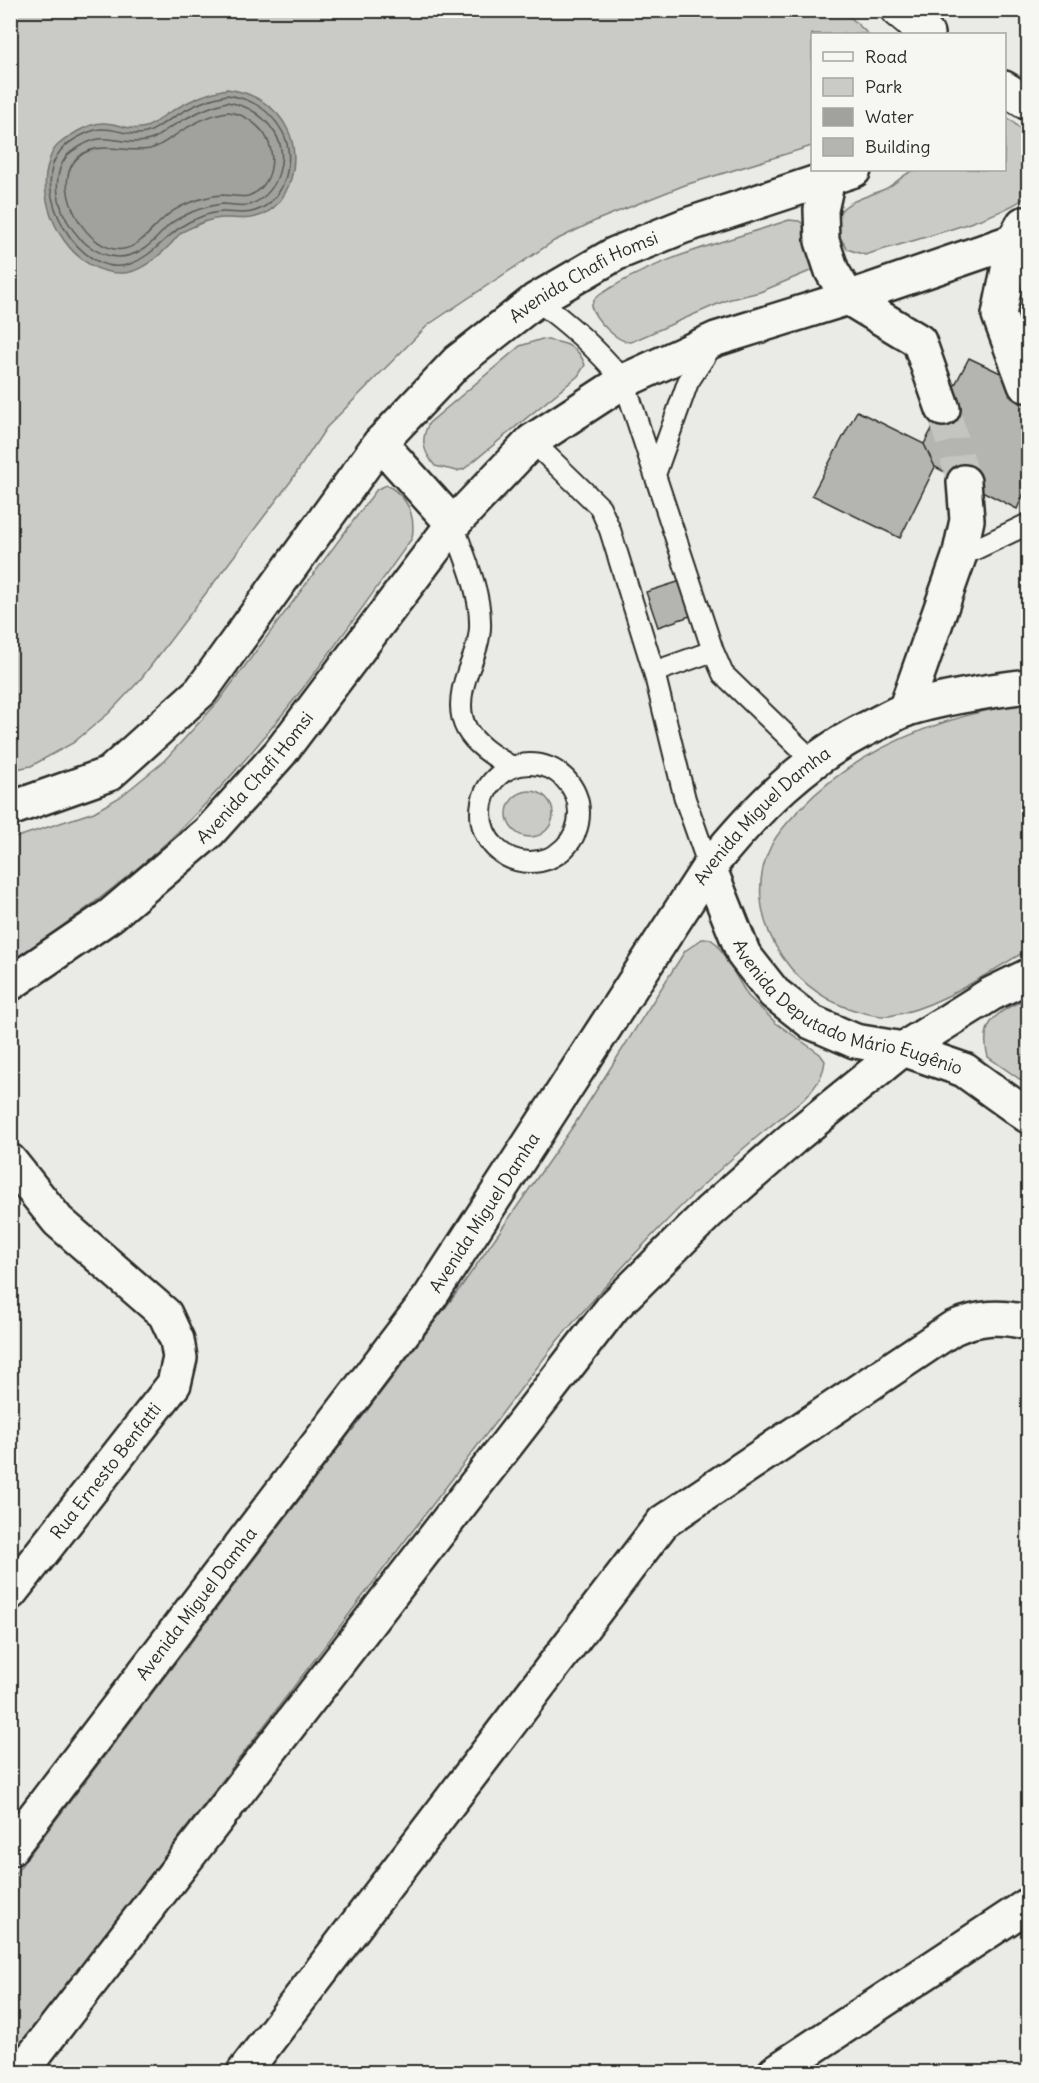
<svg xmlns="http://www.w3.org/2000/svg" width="1039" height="2083" viewBox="0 0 1039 2083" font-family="Delius,sans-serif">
  <rect width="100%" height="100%" fill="#eaeae6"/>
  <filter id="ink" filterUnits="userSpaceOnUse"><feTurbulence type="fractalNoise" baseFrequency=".0167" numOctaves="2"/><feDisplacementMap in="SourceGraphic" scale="12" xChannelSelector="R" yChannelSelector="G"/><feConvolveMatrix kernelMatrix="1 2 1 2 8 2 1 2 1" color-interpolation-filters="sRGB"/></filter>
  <g filter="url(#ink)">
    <!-- green -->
    <path fill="#cacac7" stroke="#7a7a79" stroke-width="1.5" d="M843,10L868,34H812V146L685,185L597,220L554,241L428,325L326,428L291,481L140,680L109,713L73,743L31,766L11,770V11Z
      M1005,117L1012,121L1028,137C1028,150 1032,182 1028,193C1019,214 893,246 865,255L847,249C819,206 854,202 885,189C896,184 906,171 916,170C945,166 976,170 1004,170Z
      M789,220L799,221L806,226L815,269L760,292L727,300L631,342C617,343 595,319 591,306L595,298C652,258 725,242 789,220Z
      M542,339C562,342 578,344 585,365L578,376L464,469L457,471L435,466C423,451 420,440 429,423L520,346Z
      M387,485C407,497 416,515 412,538C342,637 272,737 186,824C133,877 72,920 11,962V839L94,812L120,797L162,763L218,702L377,489Z
      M1028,702V950C985,974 939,1008 889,1016C879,1017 864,1013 854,1010C788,991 738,912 771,846C777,833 789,821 799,810C858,747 945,716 1028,702Z
      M507 814a23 23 0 1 1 46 0a23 23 0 1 1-46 0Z
      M702,939H710L717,944L748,996L776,1023L820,1054L825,1061C822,1092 790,1109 768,1128C690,1191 623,1265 558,1340L11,2058V1879L461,1287L576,1122L685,951Z
      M1028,998V1085L988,1057C978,1020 1000,1011 1028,998Z"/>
    <!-- water -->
    <path fill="#a1a19e" stroke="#727270" stroke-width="1.5" d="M227,89C252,92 277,106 288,130C302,158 291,208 256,217C245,220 236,218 225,218C209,218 196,225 182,232C177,236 174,241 170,245C159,256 140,272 124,273C75,276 40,217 46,174C48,165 50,152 58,145C68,136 87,124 102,123C117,122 130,132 146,127C153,125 159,119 165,115C185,103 204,93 227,89Z"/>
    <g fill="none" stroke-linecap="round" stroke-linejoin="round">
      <!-- shore -->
      <path stroke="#5a5a59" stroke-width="1.5" d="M227,95C250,98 270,110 282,131C297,157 286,201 255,211C244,215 234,212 223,212C210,212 200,217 189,222C167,233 154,256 130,264C81,282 27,189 61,150C69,141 89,130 101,129C116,128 128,137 146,133C154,131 161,124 169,120C188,108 205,99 227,95Z
        M227,102C247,105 264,116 275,133C289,156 279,191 254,203C244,208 233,204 223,204C212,205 202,208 192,212C185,216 175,219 169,225C159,235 151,246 138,252C90,277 36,199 66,157C69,152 76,149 81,146C108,129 122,148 150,140C157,138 163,132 169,128C188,117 206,107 227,102Z
        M227,112C241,113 252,120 262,131C278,150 275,187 248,196C239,198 230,195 221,195C202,197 177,205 163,219C152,229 140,246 124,249C88,255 52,190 74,162C93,137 124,154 150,149C159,147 166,141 174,136C190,125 208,115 227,112Z"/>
    </g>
    <!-- building -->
    <path fill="#b4b4b1" stroke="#2b2b2b" stroke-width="1.5" d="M969,358L1028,386V484L1017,509L935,467L924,444Z
      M857,411L924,444L935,467L900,538L812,495Z
      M681,581L693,615L658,627L646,592Z"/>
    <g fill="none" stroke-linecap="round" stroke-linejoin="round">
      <!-- minor-tunnel -->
      <path stroke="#c4c4c1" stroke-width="33" stroke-dasharray="33 16" stroke-linecap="butt" d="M943,409L964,482"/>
      <!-- service casing -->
      <g stroke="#2b2b2b" stroke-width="24">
        <path id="service" d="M536,300C570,324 597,349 624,381L713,651L723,674L813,761
          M532,441L600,507L610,530L654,672L685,799L709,867
          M656,472L688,382L713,344
          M453,524C463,554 480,589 480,622C481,638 474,656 468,671C449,723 469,742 512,767
          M959,557L1028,524
          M654,672L713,651
          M481 813a49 49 0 1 1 98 0a49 49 0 1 1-98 0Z"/>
      </g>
      <!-- minor casing -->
      <g stroke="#2b2b2b" stroke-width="38">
        <g id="minor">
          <path d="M898,10L927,34"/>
          <path d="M1004,88L1028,103"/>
          <path d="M828,179L821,210L822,241L832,271L848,298L919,341L943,409"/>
          <path d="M1023,224L1014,240L999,315L1025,385"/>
          <path d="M380,443L453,524"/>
          <path d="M905,710L959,557L967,520L964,482"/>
          <path id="s1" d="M10,809L109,774L201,691L380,443L457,362L536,300L615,254L684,226L854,170"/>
          <path id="s2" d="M10,984L111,915L209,832L280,753L453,524L532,441L624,381L716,339L848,298L1028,236"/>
          <path d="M10,1161L58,1221L165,1314L177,1340L180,1358L174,1384L10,1593"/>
          <path d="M244,2072L663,1522L953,1328C979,1317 1001,1315 1028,1323"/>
          <path d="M775,2072L1028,1905"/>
        </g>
      </g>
      <!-- tertiary casing -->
      <g stroke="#2b2b2b" stroke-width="38">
        <g id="tertiary">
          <path id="s3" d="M709,867L744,955L774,993L811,1022L855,1041L903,1049L964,1070L1028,1116"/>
        </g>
      </g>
      <!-- primary casing -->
      <g stroke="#2b2b2b" stroke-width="38">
        <g id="primary">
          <path id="s4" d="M10,1849L430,1297L709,867C756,809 806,757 874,725C885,720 896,713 907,709C947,697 987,691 1028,686"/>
          <path d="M21,2072L613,1307L709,1212L793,1138L903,1049L991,994L1028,976"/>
        </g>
      </g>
      <!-- service -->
      <use href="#service" stroke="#f6f6f2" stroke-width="20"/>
      <!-- minor -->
      <use href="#minor" stroke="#f6f6f2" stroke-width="33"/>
      <!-- tertiary -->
      <use href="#tertiary" stroke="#f6f6f2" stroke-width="33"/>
      <!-- primary -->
      <use href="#primary" stroke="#f6f6f2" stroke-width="33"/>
    </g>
  </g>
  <g text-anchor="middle" stroke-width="4.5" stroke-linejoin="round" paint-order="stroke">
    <!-- street labels -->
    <g font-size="18" fill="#2b2b2b" stroke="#f6f6f2">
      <text dy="6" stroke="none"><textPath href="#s1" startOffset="800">Avenida Chafi Homsi</textPath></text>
      <text dy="6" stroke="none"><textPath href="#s2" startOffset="322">Avenida Chafi Homsi</textPath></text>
      <text dy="6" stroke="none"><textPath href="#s4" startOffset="1280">Avenida Miguel Damha</textPath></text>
      <text dy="6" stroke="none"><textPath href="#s3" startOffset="214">Avenida Deputado Mário Eugênio</textPath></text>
      <text dy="6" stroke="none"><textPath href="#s4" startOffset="794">Avenida Miguel Damha</textPath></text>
      <text transform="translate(106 1471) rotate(-52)" y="6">Rua Ernesto Benfatti</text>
      <text dy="6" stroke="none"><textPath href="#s4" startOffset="308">Avenida Miguel Damha</textPath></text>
    </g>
  </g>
  <!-- margin -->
  <rect width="1039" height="2083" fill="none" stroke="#f6f6f2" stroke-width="36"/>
  <rect x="18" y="18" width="1003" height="2047" fill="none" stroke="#2b2b2b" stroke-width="2" filter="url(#ink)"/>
  <!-- legend -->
  <rect x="811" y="33" width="195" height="138" fill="#f6f6f2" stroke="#a5a5a2" stroke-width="1.5"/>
  <rect x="823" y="52" width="30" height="9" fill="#f6f6f2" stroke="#a5a5a2" stroke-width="1.5"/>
  <text x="865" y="63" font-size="18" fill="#2b2b2b">Road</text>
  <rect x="823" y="78" width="30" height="18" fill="#cacac7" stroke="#a5a5a2" stroke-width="1.5"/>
  <text x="865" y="93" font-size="18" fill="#2b2b2b">Park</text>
  <rect x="823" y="108" width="30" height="18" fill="#a1a19e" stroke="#a5a5a2" stroke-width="1.5"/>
  <text x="865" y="123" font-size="18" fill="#2b2b2b">Water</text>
  <rect x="823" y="138" width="30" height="18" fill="#b4b4b1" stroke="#a5a5a2" stroke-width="1.5"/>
  <text x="865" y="153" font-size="18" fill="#2b2b2b">Building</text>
</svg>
